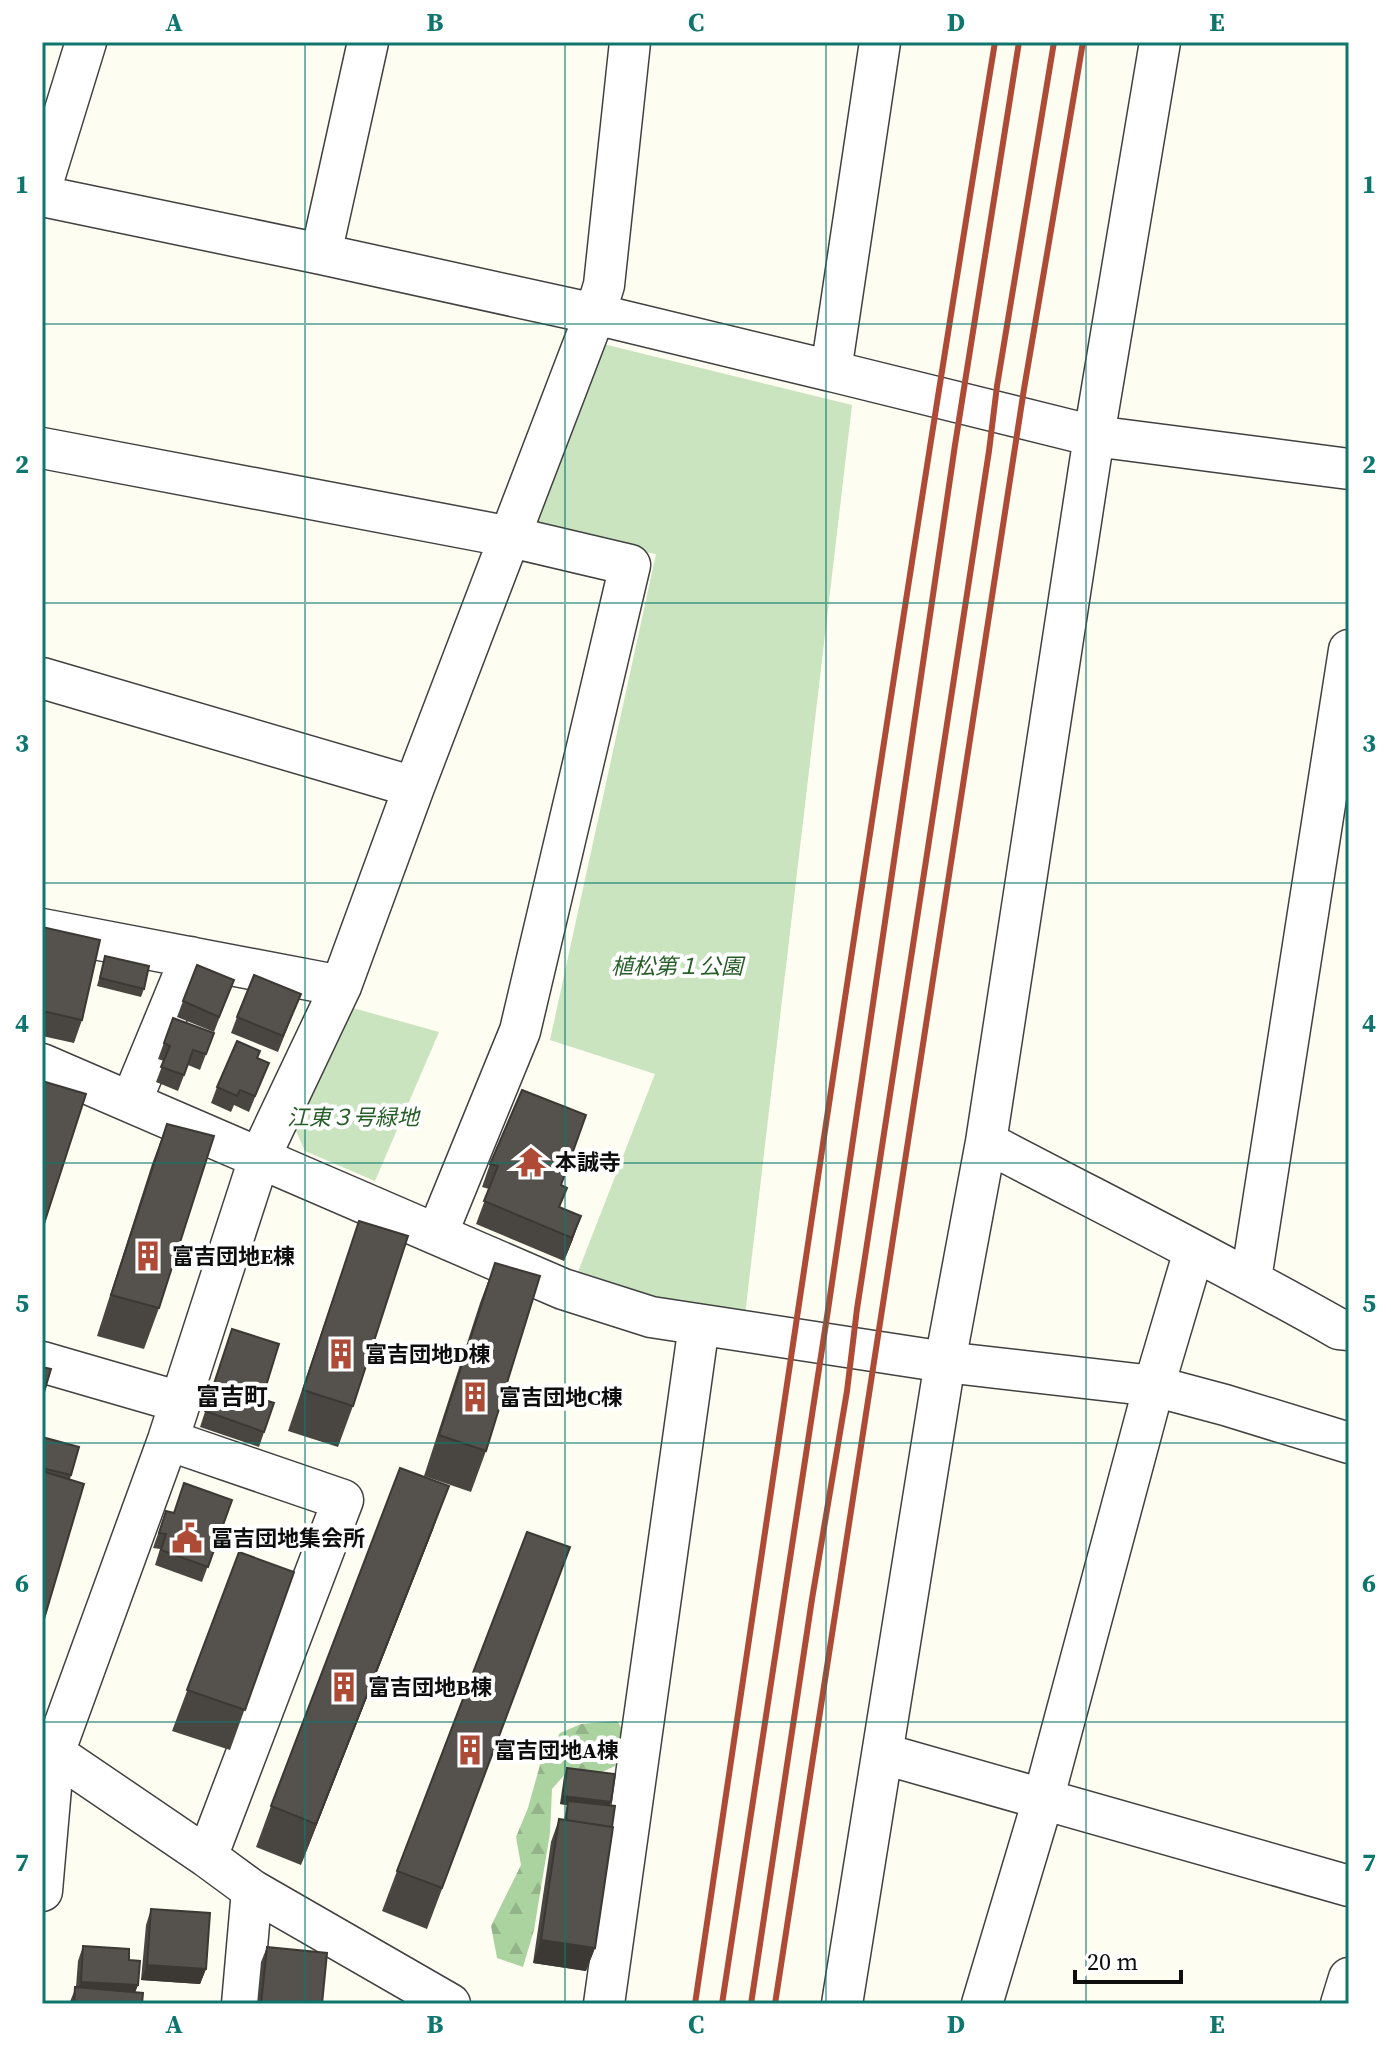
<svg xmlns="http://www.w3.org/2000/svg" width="1391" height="2046" viewBox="0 0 1391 2046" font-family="'Source Serif 4','Noto Sans JP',serif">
  <defs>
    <pattern id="forest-firs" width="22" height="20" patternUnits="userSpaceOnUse" patternTransform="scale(2)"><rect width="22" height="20" fill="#abd39f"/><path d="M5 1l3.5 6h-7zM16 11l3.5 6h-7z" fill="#92b488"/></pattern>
  </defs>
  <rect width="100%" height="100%" fill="#fdfdf1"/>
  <!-- forest -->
  <path fill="url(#forest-firs)" d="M617,1721L625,1733L615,1766L587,1779L567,1772L552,1789L550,1833L534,1930L523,1967L497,1958L491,1926L521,1865L516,1837L528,1808L540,1765L560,1733L581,1724Z"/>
  <!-- park -->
  <path fill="#c9e4be" d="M595,342L852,405L745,1315L631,1300L576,1277L655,1074L550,1040L656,554L534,532Z
    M353,1008L439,1032L375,1181L305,1151L296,1131Z"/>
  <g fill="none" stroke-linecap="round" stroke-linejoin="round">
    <!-- minor casing -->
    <g stroke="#414141" stroke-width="43">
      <path id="minor" d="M42,185L86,42
        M42,196L321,254L595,314L831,371L880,42
        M321,254L368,42
        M831,371L1094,436L1349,469
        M42,448L511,537L630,565L520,1031L437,1234
        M42,678L414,787
        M42,929L341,986
        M42,1064L563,1289L651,1317L945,1362L1154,1386L1225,1405L1349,1443
        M131,1102L191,957
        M986,1142C1104,1204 1223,1263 1339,1329L1349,1330
        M1251,1279L1349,650
        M42,1362L180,1402
        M168,1440L343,1500L207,1857
        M42,1742L54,1753L207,1857L252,1890L450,2004
        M884,1754L1349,1886
        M42,1891L54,1753L168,1440L259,1159L341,986L414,787L595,314L604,285L630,42
        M242,2004L252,1890
        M604,2004L699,1325
        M842,2004L945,1362L986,1142L1094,436L1160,42
        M982,2004L1043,1800L1154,1386L1194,1251
        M1341,2004L1349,1978"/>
    </g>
    <!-- minor -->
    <use href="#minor" stroke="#fff" stroke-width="40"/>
    <!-- rail -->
    <path stroke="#ad4b36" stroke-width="6" d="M695,2004C792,1350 888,695 995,42
      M722,2004L828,1310L955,445L1019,42
      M751,2004L812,1599L847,1391L857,1309L989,451L997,386L1054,42
      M775,2004L1024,389L1083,42"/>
  </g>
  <!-- wall -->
  <path fill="#494641" d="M42,927L82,1020L74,1043L42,1036Z
    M105,956L144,989L141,997L97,986Z
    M234,980L214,1032L177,1017L183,1001Z
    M301,994L278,1052L231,1033L237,1017Z
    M173,1018L214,1033L200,1070L188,1065L178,1091L156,1082L164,1061L158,1059Z
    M258,1058L269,1063L249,1112L234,1105L231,1112L211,1103L217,1087Z
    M167,1124L159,1308L144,1349L97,1336L152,1164Z
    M490,1164L561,1185L560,1207L573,1239L564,1261L476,1224L489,1189L482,1187Z
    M359,1221L353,1406L338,1447L288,1431Z
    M495,1263L486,1451L471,1492L424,1476L480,1303Z
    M232,1329L262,1399L274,1403L259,1447L200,1427Z
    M42,1437L79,1447L70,1479L42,1626Z
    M232,1500L202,1582L155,1565L160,1549L153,1548L166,1511L173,1513Z
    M434,1527L301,1865L256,1847L271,1806Z
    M239,1552L294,1572L230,1750L172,1731Z
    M555,1588L427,1929L382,1911L397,1871Z
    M567,1768L610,1806L595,1948L586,1971L533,1963L551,1842L559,1819L564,1820L567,1805L560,1804L564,1776Z
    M151,1909L206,1969L200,1984L141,1980L146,1925Z
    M83,1946L129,1960L138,1985L135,1992L142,2004H69L76,1987L78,1961Z
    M267,1947L322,2004H257L261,1962Z"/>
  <!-- shaded-wall -->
  <path fill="#3c3935" d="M581,1216L573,1239L564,1261L572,1238Z
    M449,1486L434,1527L301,1865L316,1824Z
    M563,1796L611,1802L608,1810L568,1801L567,1805L560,1804Z
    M541,1940L595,1948L586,1971L533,1963Z
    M147,1965L206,1969L200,1984L141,1980Z
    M81,1982L138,1985L132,2000L75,1997Z"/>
  <!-- building -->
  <path fill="#55514c" stroke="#3c3935" stroke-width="2" d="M42,927L100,940L82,1020L42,1011Z
    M105,956L149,966L144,989L100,978Z
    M197,965L234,980L219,1017L183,1001Z
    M254,975L301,994L283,1036L237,1017Z
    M173,1018L214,1033L206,1054L193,1050L184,1075L161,1067L170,1046L164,1043Z
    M237,1041L260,1051L257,1058L269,1063L255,1096L240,1090L237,1096L217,1087Z
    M42,1081L86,1094L42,1230Z
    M522,1090L586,1115L561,1185L567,1188L559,1207L581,1216L572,1238L484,1201L498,1166L490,1164Z
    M167,1124L214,1136L159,1308L111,1295Z
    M359,1221L408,1236L353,1406L303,1390Z
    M495,1263L540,1276L486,1451L439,1435Z
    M232,1329L279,1344L262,1399L274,1403L264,1432L205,1411Z
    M42,1367L51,1369L42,1399Z
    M42,1437L79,1447L71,1475L42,1468Z
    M400,1468L449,1486L316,1824L271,1806Z
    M42,1471L84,1484L42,1626Z
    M184,1483L232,1500L208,1567L161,1550L166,1534L159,1533L166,1511L174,1513Z
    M527,1532L570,1547L442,1888L397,1871Z
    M239,1552L294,1572L245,1710L187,1690Z
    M567,1768L615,1774L611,1802L563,1796Z
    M568,1801L615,1806L612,1827L566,1820Z
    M559,1819L613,1827L595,1948L541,1940Z
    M151,1909L210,1913L206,1969L147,1965Z
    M83,1946L129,1949V1960L140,1961L138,1985L81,1982Z
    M267,1947L327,1953L322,2004H261Z
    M75,1987L143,1993L142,2004H74Z"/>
  <!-- grid -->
  <path fill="none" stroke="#0f766e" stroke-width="2" stroke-opacity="0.55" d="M305,42V2004M565,42V2004M826,42V2004M1086,42V2004M42,324H1349M42,603H1349M42,883H1349M42,1163H1349M42,1443H1349M42,1722H1349"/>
  <!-- icons -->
  <defs>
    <g id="temple-bare" transform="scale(2.4)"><path d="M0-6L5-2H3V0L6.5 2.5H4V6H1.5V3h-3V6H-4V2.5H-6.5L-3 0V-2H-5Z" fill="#ad4b36" stroke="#fff" stroke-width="2.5" paint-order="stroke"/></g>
    <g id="building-bare" transform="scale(2.4)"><path d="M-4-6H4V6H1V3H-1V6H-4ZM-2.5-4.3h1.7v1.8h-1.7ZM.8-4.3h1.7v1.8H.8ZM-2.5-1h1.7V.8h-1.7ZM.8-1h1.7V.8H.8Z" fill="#ad4b36" stroke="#fff" stroke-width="2.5" paint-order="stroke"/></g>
    <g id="civic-bare" transform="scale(2.4)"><path d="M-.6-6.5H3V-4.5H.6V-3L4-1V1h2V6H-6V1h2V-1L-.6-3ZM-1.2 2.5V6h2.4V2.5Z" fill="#ad4b36" stroke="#fff" stroke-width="2.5" paint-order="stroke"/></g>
  </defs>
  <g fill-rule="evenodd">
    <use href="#temple-bare" x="531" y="1162"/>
    <use href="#building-bare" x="148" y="1256"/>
    <use href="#building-bare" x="341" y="1354"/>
    <use href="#building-bare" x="475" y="1397"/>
    <use href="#civic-bare" x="187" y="1538"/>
    <use href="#building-bare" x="344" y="1687"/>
    <use href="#building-bare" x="470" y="1750"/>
  </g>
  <g text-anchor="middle" stroke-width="8" stroke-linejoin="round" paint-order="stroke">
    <!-- park labels -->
    <g font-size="22" font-style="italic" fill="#265e27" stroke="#fff">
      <text x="677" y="974">植松第１公園</text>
      <text x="353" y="1125">江東３号緑地</text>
    </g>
    <!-- poi labels -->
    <g font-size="22" font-weight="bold" fill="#0e0e0e" stroke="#fff" text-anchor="start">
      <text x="555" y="1170">本誠寺</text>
      <text x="172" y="1264">富吉団地E棟</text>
      <text x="365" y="1362">富吉団地D棟</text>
      <text x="499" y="1405">富吉団地C棟</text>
      <text x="211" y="1546">冨吉団地集会所</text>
      <text x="368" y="1695">富吉団地B棟</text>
      <text x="494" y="1758">富吉団地A棟</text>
    </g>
    <!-- neighbourhood labels -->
    <g font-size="24" font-weight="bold" fill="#0e0e0e" stroke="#fff">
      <text x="232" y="1405">富吉町</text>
    </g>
  </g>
  <!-- border -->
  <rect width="1391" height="2046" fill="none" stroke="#ffffff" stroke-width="88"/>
  <!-- scale -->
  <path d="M1075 1970v12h106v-12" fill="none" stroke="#0e0e0e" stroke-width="4"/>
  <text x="1087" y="1970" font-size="24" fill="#0e0e0e" stroke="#ffffff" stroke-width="6" paint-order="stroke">20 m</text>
  <rect x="44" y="44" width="1303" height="1958" fill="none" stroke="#0f766e" stroke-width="3"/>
  <g font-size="26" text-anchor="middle" font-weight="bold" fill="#0f766e">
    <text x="174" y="31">A</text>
    <text x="435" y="31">B</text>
    <text x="696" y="31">C</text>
    <text x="956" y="31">D</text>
    <text x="1217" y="31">E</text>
    <text x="22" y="193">1</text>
    <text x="1369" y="193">1</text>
    <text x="22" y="473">2</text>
    <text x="1369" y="473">2</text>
    <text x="22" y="752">3</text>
    <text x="1369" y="752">3</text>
    <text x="22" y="1032">4</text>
    <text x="1369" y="1032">4</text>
    <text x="22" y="1312">5</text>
    <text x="1369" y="1312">5</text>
    <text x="22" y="1592">6</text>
    <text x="1369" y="1592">6</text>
    <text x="22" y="1871">7</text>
    <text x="1369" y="1871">7</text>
    <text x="174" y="2033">A</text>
    <text x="435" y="2033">B</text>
    <text x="696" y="2033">C</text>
    <text x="956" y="2033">D</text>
    <text x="1217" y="2033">E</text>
  </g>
</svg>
